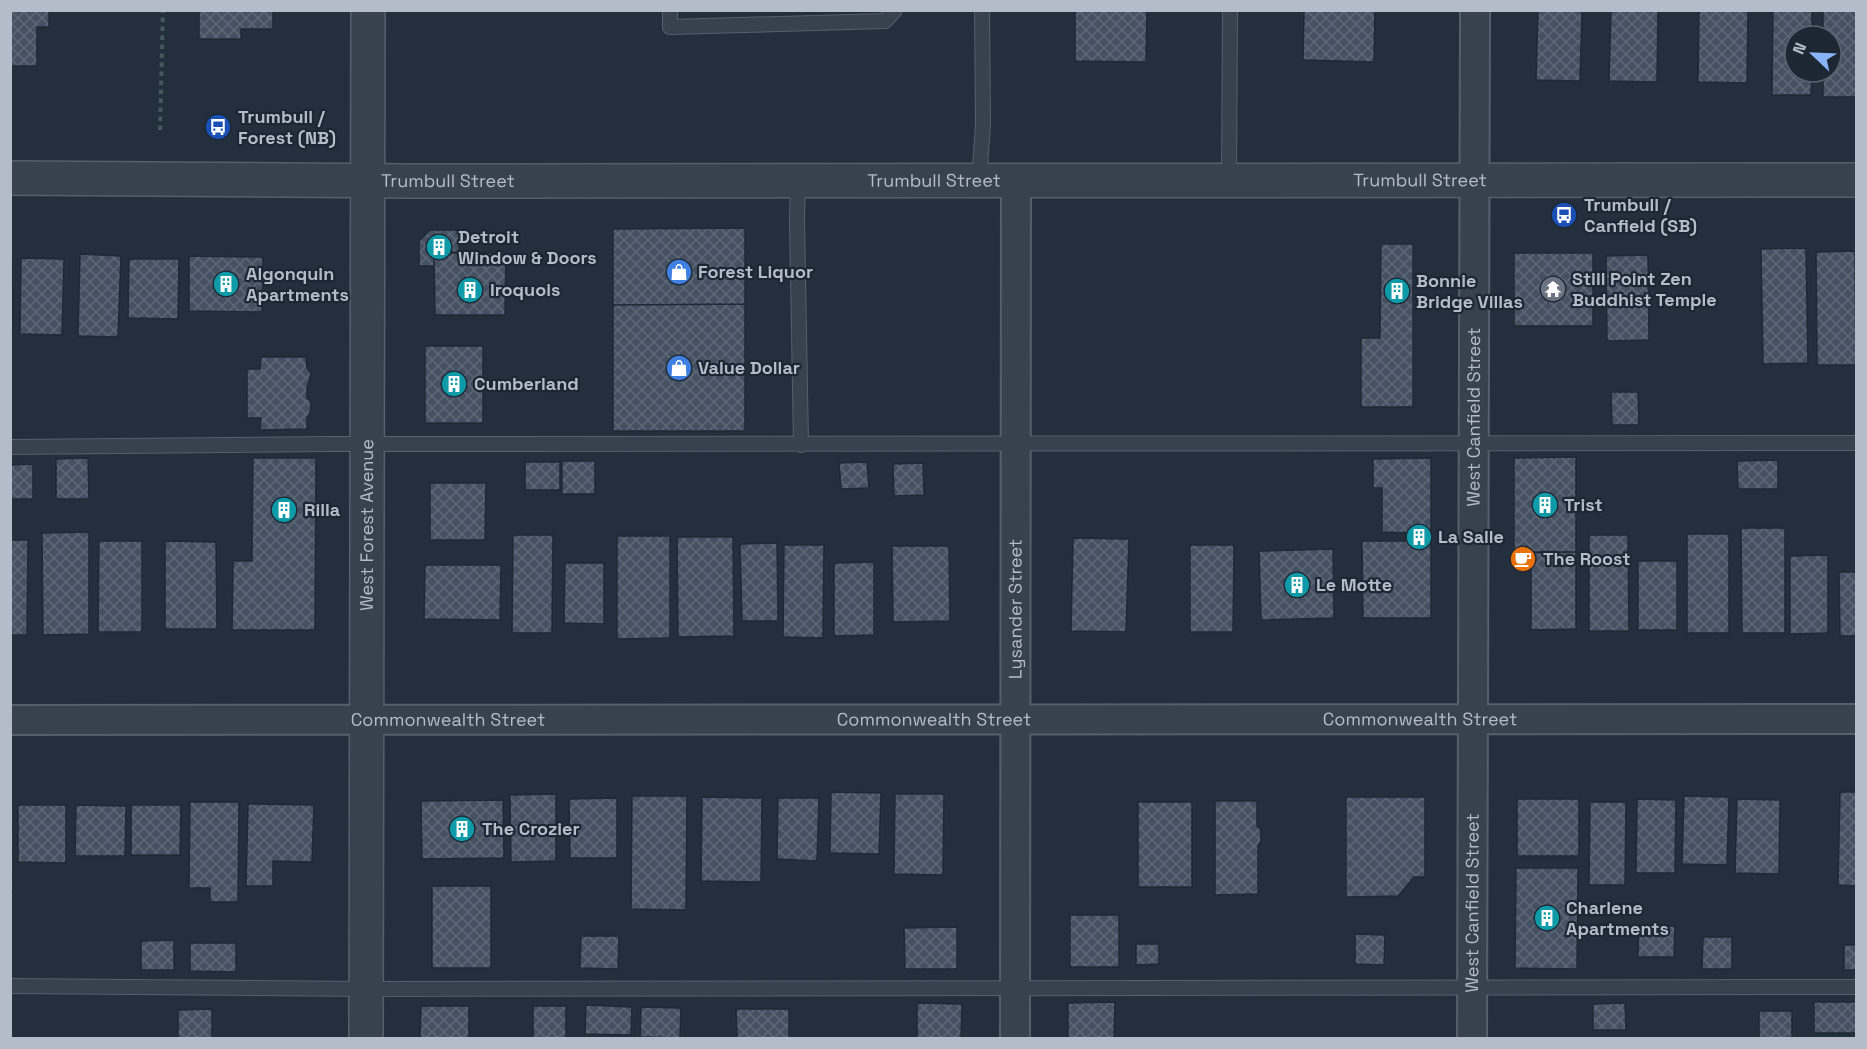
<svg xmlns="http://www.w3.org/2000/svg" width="1867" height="1049" viewBox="0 0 1867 1049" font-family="'Space Grotesk',sans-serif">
  <defs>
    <pattern id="building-cross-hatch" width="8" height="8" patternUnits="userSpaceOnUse" patternTransform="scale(1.5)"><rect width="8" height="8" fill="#455162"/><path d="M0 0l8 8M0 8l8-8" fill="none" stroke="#5d6877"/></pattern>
  </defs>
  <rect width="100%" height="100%" fill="#242f3e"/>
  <!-- building -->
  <path fill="url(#building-cross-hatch)" stroke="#1f2835" stroke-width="1.5" d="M10,10H49V27H37V66H10Z
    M199,10H273V29H241V39H199Z
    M1075,10H1147L1146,62L1075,61Z
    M1304,10H1375L1374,62L1303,60Z
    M1538,10H1582L1580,81L1536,80Z
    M1611,10H1658L1657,82L1609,81Z
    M1699,10H1748L1747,83L1698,82Z
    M1773,10H1812V36H1795V72H1812L1811,95H1772Z
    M1823,10H1856V97H1823V72H1831V36H1823Z
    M745,228V304L613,305V229Z
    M430,230H459V252L434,253V266H419V241Z
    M1381,244H1413V407H1361V338H1380Z
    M1806,248L1808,363L1763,364L1761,249Z
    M1855,251L1856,365H1817L1816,252Z
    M434,253H506L505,315H435Z
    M1514,253H1593V326H1514Z
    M80,254L121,256L118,337L78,336Z
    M1648,255L1649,340L1607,341L1606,256Z
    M189,256L263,257L262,312L189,311Z
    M21,258L64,259L62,335L20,334Z
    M129,259H179L178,319L128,318Z
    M10,260H12L13,332H10Z
    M745,304V431H613V305Z
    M425,346H483V423H425Z
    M261,357H306L307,368L311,373L307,388V398L311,402L310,413L307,418V429L260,430L261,418H247V369H260Z
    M1611,392H1638L1639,425H1612Z
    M1576,457V552L1514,553V458Z
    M88,458L89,499H56V459Z
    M253,458H316L315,630H232L233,561H252Z
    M1431,458V618H1363L1362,541H1407V533L1382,532V488H1373V459Z
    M1778,460V489H1738L1737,461Z
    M562,461H595V494H562Z
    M525,462H560V490H525Z
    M867,462L869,488L841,489L839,463Z
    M923,463L924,495L894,496L893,464Z
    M33,464V499H10V465Z
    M430,483H486L485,540H430Z
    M1741,528H1785V633H1742Z
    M89,532V634L43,635L42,533Z
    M1687,534H1729V633H1687Z
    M513,535H553L552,633H512Z
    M1589,535H1628L1629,631H1589Z
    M617,536H670V638L617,639Z
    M677,537H733L734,636L678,637Z
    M1073,538L1129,539L1126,632L1071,631Z
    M10,540H28L27,635H10Z
    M99,541H142V632H98Z
    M165,541L216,542L217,629H165Z
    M777,543L778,621H742L740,544Z
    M784,545H824L823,638L783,637Z
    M1190,545H1234L1233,632H1190Z
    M892,546H949L950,621L893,622Z
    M1333,549L1334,618L1261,620L1259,551Z
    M1531,552H1576V629L1531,630Z
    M1828,555V633L1790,634V556Z
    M1638,561H1677V630H1638Z
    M874,562V635L834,636V563Z
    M565,563H604V624L564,623Z
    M425,565H501L500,620L424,619Z
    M1839,572H1856V636H1840Z
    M831,792L881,793L879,854L830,853Z
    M1840,792H1856V886L1838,885Z
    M10,794H13V892H10Z
    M556,794V861L511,862L510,795Z
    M895,794H944L943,875L894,874Z
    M632,796H687L686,910L631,909Z
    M1684,796L1729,797L1727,865L1682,864Z
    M702,797L762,798L761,882L701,881Z
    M1346,797H1425V877H1414L1398,896L1346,897Z
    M617,798V858H570L569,799Z
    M778,798H819L817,861L777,859Z
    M1517,799H1579V856H1517Z
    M1637,799L1676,800L1675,873H1636Z
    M1737,799L1780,800L1779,874L1735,873Z
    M503,800L504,858L422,859L421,801Z
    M1215,801H1257V826L1261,830V841L1258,846V894L1215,895Z
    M190,802H239L238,902H210V888H189Z
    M1138,802H1192V887H1138Z
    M1590,802H1626L1625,885H1589Z
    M248,804L314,805L312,862L273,861V886H246Z
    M18,805H66V863L18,862Z
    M76,805L126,806L125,856H75Z
    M131,805H181L180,855H131Z
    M1516,868H1578L1577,969L1515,968Z
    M432,886H491V968H432Z
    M1070,915H1119V967H1070Z
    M1639,925L1675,926L1674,957H1638Z
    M957,927V969H905L904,928Z
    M1355,934L1385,935L1384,965L1355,964Z
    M581,936H619L618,969L580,968Z
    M1703,937H1732V969H1702Z
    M174,940V970H141V941Z
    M190,943H236V972L190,971Z
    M1136,944H1159V964L1136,965Z
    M1844,945H1856V970H1844Z
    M1115,1002L1114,1038H1068V1003Z
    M1814,1002H1856V1033H1814Z
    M917,1003L962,1004L961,1038H917Z
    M1625,1003L1626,1030H1593V1004Z
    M586,1005L632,1007L631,1035L585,1034Z
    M421,1006H469V1038H420Z
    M533,1006H566V1038H533Z
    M641,1007L681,1008L680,1038L640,1037Z
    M212,1009V1038H178V1010Z
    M736,1009H789V1038H737Z
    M1759,1011H1792V1038H1759Z"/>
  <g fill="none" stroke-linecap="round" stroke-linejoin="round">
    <!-- service casing -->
    <g stroke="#565f6c" stroke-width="16">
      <path id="service" d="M670,10V27L885,21L895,10
        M1229,180L1230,10
        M798,181L797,219L801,445
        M979,181L983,124L982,10
        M10,447L327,444L1856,443
        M10,986L366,989L1856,987"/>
    </g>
    <!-- minor casing -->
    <g stroke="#565f6c" stroke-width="32">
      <g id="minor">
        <path id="s1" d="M10,720L1856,719"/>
        <path id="s2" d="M1015,1038L1016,181"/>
        <path id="s3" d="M1472,1038L1475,10"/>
      </g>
    </g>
    <!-- tertiary casing -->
    <g stroke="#565f6c" stroke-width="36">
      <g id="tertiary">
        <path id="s4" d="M10,178L407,181L1856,180"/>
        <path id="s5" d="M366,1038L368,10"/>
      </g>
    </g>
    <!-- path -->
    <path stroke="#44595c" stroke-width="4" stroke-dasharray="4.5 4.5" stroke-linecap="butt" d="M160,130L163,10"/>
    <!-- service -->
    <use href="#service" stroke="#38414e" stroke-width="14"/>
    <!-- minor -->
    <use href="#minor" stroke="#38414e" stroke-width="28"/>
    <!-- tertiary -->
    <use href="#tertiary" stroke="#38414e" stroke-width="33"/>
  </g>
  <!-- icons -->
  <defs>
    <g id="bus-disc" transform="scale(1.35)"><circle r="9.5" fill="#1a4fb4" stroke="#1d2633"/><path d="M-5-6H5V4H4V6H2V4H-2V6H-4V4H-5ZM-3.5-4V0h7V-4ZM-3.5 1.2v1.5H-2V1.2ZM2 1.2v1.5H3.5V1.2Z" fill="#fff"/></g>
    <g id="building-disc" transform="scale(1.35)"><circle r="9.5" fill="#0f9aa8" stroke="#1d2633"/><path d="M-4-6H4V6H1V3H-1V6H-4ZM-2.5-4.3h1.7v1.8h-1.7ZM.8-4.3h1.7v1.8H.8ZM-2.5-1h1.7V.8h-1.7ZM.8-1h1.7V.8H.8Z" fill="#fff"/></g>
    <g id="shop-disc" transform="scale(1.35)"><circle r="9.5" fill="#3f7fe0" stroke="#1d2633"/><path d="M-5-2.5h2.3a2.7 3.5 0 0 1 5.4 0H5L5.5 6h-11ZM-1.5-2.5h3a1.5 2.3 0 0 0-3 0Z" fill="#fff"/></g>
    <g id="temple-disc" transform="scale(1.35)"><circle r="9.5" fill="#6b7280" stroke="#1d2633"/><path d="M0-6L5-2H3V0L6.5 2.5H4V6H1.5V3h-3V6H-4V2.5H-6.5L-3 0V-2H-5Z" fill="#fff"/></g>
    <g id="cafe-disc" transform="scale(1.35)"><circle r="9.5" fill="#e8710a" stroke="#1d2633"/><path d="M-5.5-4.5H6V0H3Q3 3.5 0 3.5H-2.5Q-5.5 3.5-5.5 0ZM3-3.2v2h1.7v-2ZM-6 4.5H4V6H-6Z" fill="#fff"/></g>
  </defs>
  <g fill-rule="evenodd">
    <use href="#bus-disc" x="218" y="127"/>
    <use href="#bus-disc" x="1564" y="215"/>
    <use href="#building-disc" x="439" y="247"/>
    <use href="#shop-disc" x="679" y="272"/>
    <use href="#building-disc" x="226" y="284"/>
    <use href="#temple-disc" x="1553" y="289"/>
    <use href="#building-disc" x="470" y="290"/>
    <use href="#building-disc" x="1397" y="291"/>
    <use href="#shop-disc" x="679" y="368"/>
    <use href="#building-disc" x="454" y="384"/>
    <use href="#building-disc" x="1545" y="505"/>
    <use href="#building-disc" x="284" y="510"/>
    <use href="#building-disc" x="1419" y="537"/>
    <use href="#cafe-disc" x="1523" y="559"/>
    <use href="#building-disc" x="1297" y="585"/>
    <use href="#building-disc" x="462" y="829"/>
    <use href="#building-disc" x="1547" y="918"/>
  </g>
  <g text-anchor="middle" stroke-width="4.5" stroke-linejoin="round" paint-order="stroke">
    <!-- poi labels -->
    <g font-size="18" font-weight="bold" fill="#b4bcc9" stroke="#1d2633" text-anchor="start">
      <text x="238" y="123">Trumbull /<tspan x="238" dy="21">Forest (NB)</tspan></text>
      <text x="1584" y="211">Trumbull /<tspan x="1584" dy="21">Canfield (SB)</tspan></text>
      <text x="458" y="243">Detroit<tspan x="458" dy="21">Window &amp; Doors</tspan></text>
      <text x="698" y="278">Forest Liquor</text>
      <text x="246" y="280">Algonquin<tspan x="246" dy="21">Apartments</tspan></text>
      <text x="1572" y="285">Still Point Zen<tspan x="1572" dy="21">Buddhist Temple</tspan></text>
      <text x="1416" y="287">Bonnie<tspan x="1416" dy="21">Bridge Villas</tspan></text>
      <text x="490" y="296">Iroquois</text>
      <text x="698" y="374">Value Dollar</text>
      <text x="474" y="390">Cumberland</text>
      <text x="1564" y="511">Trist</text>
      <text x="304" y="516">Rilla</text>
      <text x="1438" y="543">La Salle</text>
      <text x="1543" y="565">The Roost</text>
      <text x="1316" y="591">Le Motte</text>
      <text x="482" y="835">The Crozier</text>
      <text x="1566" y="914">Charlene<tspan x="1566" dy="21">Apartments</tspan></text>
    </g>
    <!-- street labels -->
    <g font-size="18" fill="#b4bcc9" stroke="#1d2633">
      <text dy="6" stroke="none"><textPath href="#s4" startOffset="438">Trumbull Street</textPath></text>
      <text dy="6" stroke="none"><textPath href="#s4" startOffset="924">Trumbull Street</textPath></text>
      <text dy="6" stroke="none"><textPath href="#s4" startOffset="1410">Trumbull Street</textPath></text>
      <text dy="6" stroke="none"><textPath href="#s3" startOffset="621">West Canfield Street</textPath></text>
      <text dy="6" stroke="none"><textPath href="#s5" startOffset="513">West Forest Avenue</textPath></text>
      <text dy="6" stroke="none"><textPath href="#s2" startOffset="429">Lysander Street</textPath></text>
      <text dy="6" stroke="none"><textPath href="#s1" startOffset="924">Commonwealth Street</textPath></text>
      <text dy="6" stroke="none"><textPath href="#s1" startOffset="1410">Commonwealth Street</textPath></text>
      <text dy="6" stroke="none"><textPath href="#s1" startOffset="438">Commonwealth Street</textPath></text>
      <text dy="6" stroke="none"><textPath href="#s3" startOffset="135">West Canfield Street</textPath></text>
    </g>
  </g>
  <!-- border -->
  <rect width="1867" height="1049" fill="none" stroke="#b4bcc9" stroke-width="24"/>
  <!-- north arrow -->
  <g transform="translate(1813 54) rotate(293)"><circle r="28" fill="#1d2633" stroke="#59626f" stroke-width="1.5"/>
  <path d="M0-4.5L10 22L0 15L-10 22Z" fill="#8ab4f8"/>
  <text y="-9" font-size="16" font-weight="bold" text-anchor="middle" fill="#b4bcc9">N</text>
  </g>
</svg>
